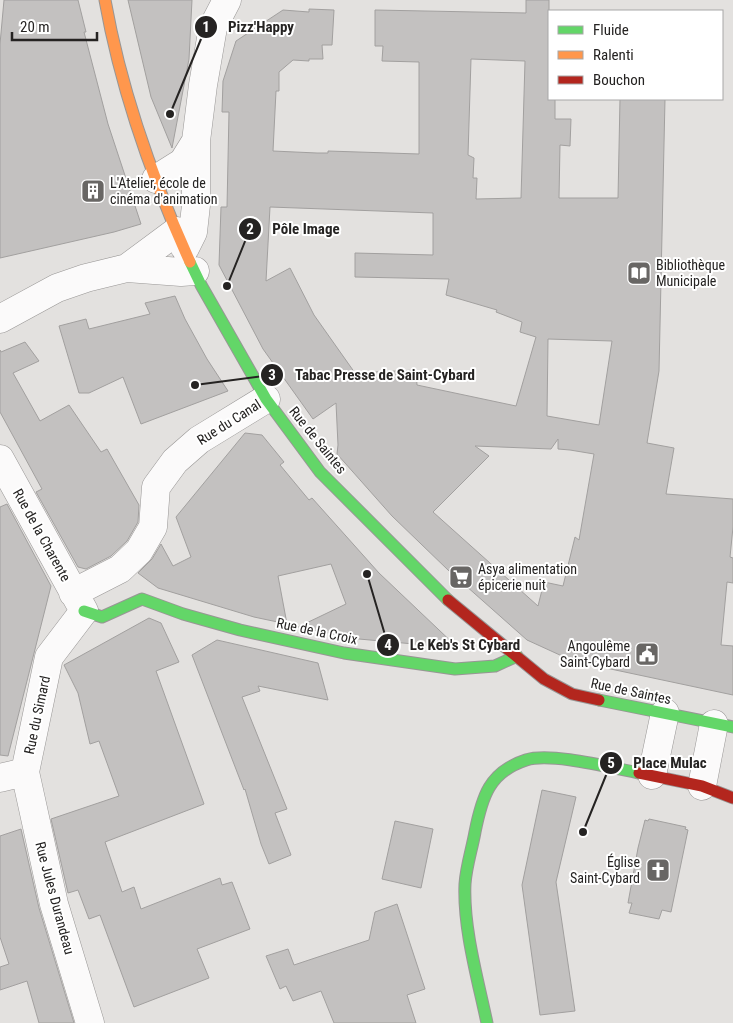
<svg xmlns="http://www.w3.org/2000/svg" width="733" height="1023" viewBox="0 0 733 1023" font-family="'Roboto Condensed',sans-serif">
  <rect width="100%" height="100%" fill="#e3e1df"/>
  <!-- building -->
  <path fill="#c3c1c0" stroke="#a2a09f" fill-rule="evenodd" d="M4,0H78L86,32H84L108,124L141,224L114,232L0,258V44Z
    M128,0H192L189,59L172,148L151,97Z
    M526,0H549V99H555V119H571L570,146L560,145L559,198H618L620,99H665L659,371L647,443L674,448L666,494L733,499V527L730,557L733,558V583L727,582L721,645L733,646V695L573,661L527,640L448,570L392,516L337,454L338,445L336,403L313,419L263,349L219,265L221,207H227L229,112H222L223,81L236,41L283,10L309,12V9L334,10L332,45H322L323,59H309V61L293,60L279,72V91H276L273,151L317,153H328V151L419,154V62L382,61L383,46H375V10L526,13ZM471,59L525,61L521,198L476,199L477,178H473L474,158L468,155ZM270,207L433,213V255L355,253V277L449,279L446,295L497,310L496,312L522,322L520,332L536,337L516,406L417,385L416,370L355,373L314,315L290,268L266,281ZM548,339L612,341L599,425L547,416ZM558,439V449L570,450L594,454L579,540L575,537L563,586L544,582L538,606L433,512L489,456L475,446L551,449Z
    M175,296L185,319L207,359L228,391L141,424L123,377L89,393H79L59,326L86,319L89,329L150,314L145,303Z
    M25,342L39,361L13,373L40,421L69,405L101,452L107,449L139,505L138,522L127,541L111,556L86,569L78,567L36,492L42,489L0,412V350L1,352Z
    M245,433L262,435L284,462L280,465L309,500L312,498L379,573L458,648L359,639L298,627L346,604L331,564L278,576L287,624L254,617L158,588L138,573L152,559L161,544L173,566L191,557L176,517Z
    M7,504L51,586L8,756L0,755V507Z
    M149,618L161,623L179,662L156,671L204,804L105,842L122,892L134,887L141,909L220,878L222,885L232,882L250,929L197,949L209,978L134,1007L100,915L89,919L78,890L68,893L51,819L119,796L99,741L90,744L78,693L64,665Z
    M217,640L318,663L328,700L258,686L260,691L242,697L287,809L275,813L291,855L269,864L261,844L245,789L244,790L192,655Z
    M542,790L576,797L556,882L575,1011L540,1015L522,885Z
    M649,819L686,827L685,829L688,830L671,912L662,910L659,919L629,913L632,903H628L638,848L645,820L648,821Z
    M395,821L433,829L421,888L382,879Z
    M21,829L39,908L74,1023H39L27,981L0,990V967L9,964L0,937V836Z
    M397,904L425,989L407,995L416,1023H334L321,991L293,1001L286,986L280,989L266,956L288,949L294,965L369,940L375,912Z"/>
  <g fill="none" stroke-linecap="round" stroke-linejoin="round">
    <!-- street casing -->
    <g stroke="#989695" stroke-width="29">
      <path id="street" d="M156,179L183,162L196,141
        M185,248L193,232L196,205V141L203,85L213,27L227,0
        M127,268L177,231
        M0,319L57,288L86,278L127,268L181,272L195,271
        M0,459L84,611L49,657L25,772L54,904L90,1023
        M73,593L120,569L139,551L153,527L156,487L175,461L199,440L266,399
        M652,775L665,713
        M0,778L25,772
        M702,786L714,724"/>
    </g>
    <!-- fast casing -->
    <g stroke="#989695" stroke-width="13">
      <path id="fast" d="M190,262L201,285L266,399L320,472L448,600
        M84,611L102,617L142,599L183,614L240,630L344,653L455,669L495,666L517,656
        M599,700L733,727
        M487,1023C478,980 463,928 465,884C466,867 472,849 475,832C482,797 489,772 526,760C551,752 612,768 639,773"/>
    </g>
    <!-- slow casing -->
    <g stroke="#989695" stroke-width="13">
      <path id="slow" d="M105,0C121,90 152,178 190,262"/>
    </g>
    <!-- jam casing -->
    <g stroke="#989695" stroke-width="13">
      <path id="jam" d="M448,600L544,679L572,694L599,700
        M639,773L702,786L733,798"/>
    </g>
    <!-- street -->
    <use href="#street" stroke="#fbfafa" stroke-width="28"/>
    <!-- fast -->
    <use href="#fast" stroke="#63d668" stroke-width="11"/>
    <!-- slow -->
    <use href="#slow" stroke="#ff974d" stroke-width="11"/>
    <!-- jam -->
    <use href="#jam" stroke="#b3261e" stroke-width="11"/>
  </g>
  <!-- icons -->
  <defs>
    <g id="building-square" transform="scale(1.25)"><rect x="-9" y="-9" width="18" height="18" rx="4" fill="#686664" stroke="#fff"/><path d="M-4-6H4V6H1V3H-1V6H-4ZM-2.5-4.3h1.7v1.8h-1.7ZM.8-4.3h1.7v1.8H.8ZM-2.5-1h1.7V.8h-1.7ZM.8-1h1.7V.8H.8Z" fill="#fff"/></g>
    <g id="library-square" transform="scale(1.25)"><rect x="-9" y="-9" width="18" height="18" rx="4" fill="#686664" stroke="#fff"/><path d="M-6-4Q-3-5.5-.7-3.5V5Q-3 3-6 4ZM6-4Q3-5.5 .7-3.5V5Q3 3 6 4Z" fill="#fff"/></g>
    <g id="supermarket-square" transform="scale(1.25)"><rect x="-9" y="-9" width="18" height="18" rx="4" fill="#686664" stroke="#fff"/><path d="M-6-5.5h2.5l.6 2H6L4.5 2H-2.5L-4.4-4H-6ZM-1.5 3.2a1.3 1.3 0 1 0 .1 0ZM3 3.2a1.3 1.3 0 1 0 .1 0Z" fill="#fff"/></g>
    <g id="civic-square" transform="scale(1.25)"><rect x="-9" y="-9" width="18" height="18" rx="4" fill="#686664" stroke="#fff"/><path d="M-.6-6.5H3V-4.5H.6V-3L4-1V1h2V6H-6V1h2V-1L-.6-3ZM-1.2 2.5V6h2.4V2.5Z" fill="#fff"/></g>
    <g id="church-square" transform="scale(1.25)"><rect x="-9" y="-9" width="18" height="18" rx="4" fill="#686664" stroke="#fff"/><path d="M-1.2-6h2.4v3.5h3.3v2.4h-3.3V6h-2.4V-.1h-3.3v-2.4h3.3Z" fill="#fff"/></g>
  </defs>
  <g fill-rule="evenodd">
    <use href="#building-square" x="93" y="191"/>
    <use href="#library-square" x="639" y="273"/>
    <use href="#supermarket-square" x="461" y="577"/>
    <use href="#civic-square" x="647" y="654"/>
    <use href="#church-square" x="658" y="870"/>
  </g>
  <g text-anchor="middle" stroke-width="4" stroke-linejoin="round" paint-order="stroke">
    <!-- poi labels -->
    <g font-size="14" fill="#252322" stroke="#fff" text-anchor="start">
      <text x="110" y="188">L'Atelier, école de<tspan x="110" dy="16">cinéma d'animation</tspan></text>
      <text x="656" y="270">Bibliothèque<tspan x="656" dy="16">Municipale</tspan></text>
      <text x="478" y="574">Asya alimentation<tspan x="478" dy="16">épicerie nuit</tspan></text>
      <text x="630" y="651" text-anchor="end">Angoulême<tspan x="630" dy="16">Saint-Cybard</tspan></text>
      <text x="640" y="867" text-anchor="end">Église<tspan x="640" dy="16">Saint-Cybard</tspan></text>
    </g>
    <!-- street labels -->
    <g font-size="14" fill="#252322" stroke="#fff">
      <text transform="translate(229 422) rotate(-32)" y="5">Rue du Canal</text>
      <text transform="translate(318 440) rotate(51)" y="5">Rue de Saintes</text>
      <text transform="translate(42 535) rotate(61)" y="5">Rue de la Charente</text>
      <text transform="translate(317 631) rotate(12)" y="5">Rue de la Croix</text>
      <text transform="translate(631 691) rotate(12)" y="5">Rue de Saintes</text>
      <text transform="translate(37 715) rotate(-78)" y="5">Rue du Simard</text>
      <text transform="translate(55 898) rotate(75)" y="5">Rue Jules Durandeau</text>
    </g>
  </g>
  <!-- callouts -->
  <path fill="none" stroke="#252322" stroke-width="2" d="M170 114L206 27M227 286L250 229M195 385L272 375M367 574L388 645M583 832L611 763"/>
  <g fill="#252322" stroke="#fff" stroke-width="2">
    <circle cx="170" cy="114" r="5"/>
    <circle cx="227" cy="286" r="5"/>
    <circle cx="195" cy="385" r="5"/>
    <circle cx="367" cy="574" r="5"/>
    <circle cx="583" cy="832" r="5"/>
    <circle cx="206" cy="27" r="12"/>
    <circle cx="250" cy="229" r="12"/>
    <circle cx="272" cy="375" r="12"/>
    <circle cx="388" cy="645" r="12"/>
    <circle cx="611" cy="763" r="12"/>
  </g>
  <g font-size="15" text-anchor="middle" font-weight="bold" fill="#fff">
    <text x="206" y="32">1</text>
    <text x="250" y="234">2</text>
    <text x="272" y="380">3</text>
    <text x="388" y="650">4</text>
    <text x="611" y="768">5</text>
  </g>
  <g font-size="15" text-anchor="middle" font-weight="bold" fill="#252322" stroke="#fff" stroke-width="4" stroke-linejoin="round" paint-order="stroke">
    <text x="261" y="32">Pizz'Happy</text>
    <text x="306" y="234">Pôle Image</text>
    <text x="385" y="380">Tabac Presse de Saint-Cybard</text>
    <text x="465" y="650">Le Keb's St Cybard</text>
    <text x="670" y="768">Place Mulac</text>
  </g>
  <!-- legend -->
  <rect x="548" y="10" width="175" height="90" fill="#ffffff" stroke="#a8a7a7"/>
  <rect x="558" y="26" width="25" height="8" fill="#63d668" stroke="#a8a7a7"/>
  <text x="593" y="35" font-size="15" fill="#252322">Fluide</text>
  <rect x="558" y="51" width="25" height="8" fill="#ff974d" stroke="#a8a7a7"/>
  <text x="593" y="60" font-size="15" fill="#252322">Ralenti</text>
  <rect x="558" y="76" width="25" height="8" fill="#b3261e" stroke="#a8a7a7"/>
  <text x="593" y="85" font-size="15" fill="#252322">Bouchon</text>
  <!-- scale -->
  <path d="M12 32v8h85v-8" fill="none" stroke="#252322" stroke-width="2.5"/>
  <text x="20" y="32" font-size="15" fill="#252322" stroke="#ffffff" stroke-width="4" paint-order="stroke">20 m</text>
</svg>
